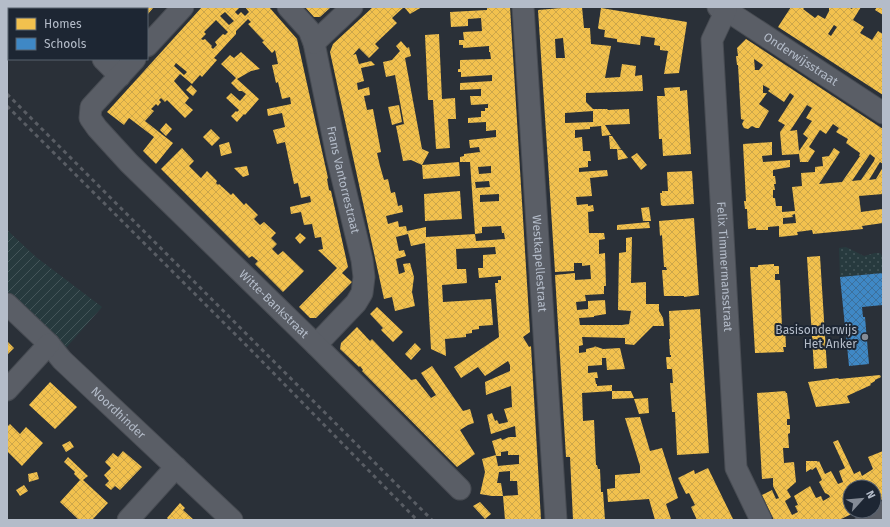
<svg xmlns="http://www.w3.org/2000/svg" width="890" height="527" viewBox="0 0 890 527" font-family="'Fira Sans',sans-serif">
  <defs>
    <pattern id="grass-dots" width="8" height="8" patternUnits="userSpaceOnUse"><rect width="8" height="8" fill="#273a3e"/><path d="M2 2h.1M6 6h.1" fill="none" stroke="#445559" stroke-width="1.8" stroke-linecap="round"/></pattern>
    <pattern id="garden-furrows" width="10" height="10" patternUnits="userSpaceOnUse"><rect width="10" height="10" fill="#273a3e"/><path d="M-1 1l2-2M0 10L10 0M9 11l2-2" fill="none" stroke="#445559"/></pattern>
    <pattern id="homes-cross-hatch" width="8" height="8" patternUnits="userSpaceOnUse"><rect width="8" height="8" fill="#f2c14e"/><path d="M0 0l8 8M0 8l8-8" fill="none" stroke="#cca64a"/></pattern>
    <pattern id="schools-cross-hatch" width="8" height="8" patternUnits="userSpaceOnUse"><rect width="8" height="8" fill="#3f88c5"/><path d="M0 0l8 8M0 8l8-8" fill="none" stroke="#3c709c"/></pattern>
  </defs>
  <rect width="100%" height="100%" fill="#2a3038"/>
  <!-- grass -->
  <path fill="url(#grass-dots)" d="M846,247L864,256L875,253H880L883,257V273L840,277L839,248Z"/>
  <!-- garden -->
  <path fill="url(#garden-furrows)" d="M7,230L36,257L102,307L65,349L7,294Z"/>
  <!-- homes -->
  <path fill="url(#homes-cross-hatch)" fill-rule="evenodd" d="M72,7H154L147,15V9H74Z
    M202,7H240L235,12L238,15L241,12L245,16L249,12L245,7H269L297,39L328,178L327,179L329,190L331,191L348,267L342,273L352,282L316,318H310L299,307L337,268L318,250L323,249L321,237L315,238L312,224L304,225L301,212L291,214L290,207L311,202L310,196L301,198L298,183L294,184L285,142L277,144L273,130L285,127L282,113L268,116L267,109L291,104L290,97L282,99L278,82L276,83L272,65L278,64L275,50L272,53L262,42L264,41L248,24L251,22L248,19L236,31V34L214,58L217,60L202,77L200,75L192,84L180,74L174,81L189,98L185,103L193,110L185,118L167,100L165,102L161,98L159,100L161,102L158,106L156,104L151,109L154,111L145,121L173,143L156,164L143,151L154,137L129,118L124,125L107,112ZM225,12L234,21L229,25L220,16ZM216,20L228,32L225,35L223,34L215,42L217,45L213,49L211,47L212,46L205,39L203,40L201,39L206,34L204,32ZM176,63L187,72L184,75L174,66Z
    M305,7H331L320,17H314Z
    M373,7H422L410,14L404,7L392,18L397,23L375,44L379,48L369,58L359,48L353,55L356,54L359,64L371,61L375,65L361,68L364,81L357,83L358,90L369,87L370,95L364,96L367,110L373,109L381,152L377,153L380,166L384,180L388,179L391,193L395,192L398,206L402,205L403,212L386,216L388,224L398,221L399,227L406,226L407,231L426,227V237L475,234L476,241L505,239L504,233H502L501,226L482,227V233L475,234L470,162H460V157L464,156V154L480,152L479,147L470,148L469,140L496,137V130L486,131V122L468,123V118L481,117V111H485V108H488V104L471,105L470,96H481V89L460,90V83L492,81V75L461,77V72H458V69H460V60L491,59L490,52H489V46L463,48V45H459V40H464L463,32L482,31L481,18L468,19V26L451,27L450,12L487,10V7H510L530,332L523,337L529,347L531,346L541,520H505L503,496L518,495L517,481H510V471L499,472L497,483H501L503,496H492L480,494L485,472L482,459L496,455L492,441L501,438L502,440L509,437H516L515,426L491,434L487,415L492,413L495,421L497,420L499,424L508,422L504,409L512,407L511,386L486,395L485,382L510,371V365L508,361L485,376L478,367L461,378L454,367L499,337L495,283H498V280H501V276L479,278L478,268H483V255L496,254L495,247L456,249L457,269H466L467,283L442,285L443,302L491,299L493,325L479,326V329L472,330V333L466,334V337L445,339L446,356L431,349L425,243L411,246L408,234L396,237L399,251L404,250L406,256L396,259L399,274L405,272L403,264L410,263L414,277L412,292L415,306L395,311L392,297L384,299L330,52L333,44ZM491,166V173L479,174L478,167ZM489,181L490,187L476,188L475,182ZM499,194V201L480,202V195ZM508,451V455H519V464L498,466L496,456H501V452Z
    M573,7H582L584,28H590L591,44L611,46L605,78L620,77L622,64L636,66L635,76L642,75L643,91L586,93V102L593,109H607L608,110L629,109L630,124L605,125L611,135L602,136L601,126L590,127V129L575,130V138L582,137L583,151H590L591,161H588V167L579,168V172L607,170L608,176L590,178L592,196L576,197L577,205L588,204V206L593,205L594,211L588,212L589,233H604L605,239L599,240V254L605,253L606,286H604V294L585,295L586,301L576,302L577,310L588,309V301L605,300L606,314L594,316V317L579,318L580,325H622L629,324L631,311L618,310L619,253L626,252V238L632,237L631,283L646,282V304H659V311L663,318L664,326H653L634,345L625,344V338L582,337L583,345L579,346V353L586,352V349L595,347L594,346L603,349L620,348L625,369L607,370L606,358H602V365L588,366V373L597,372L598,378H595L596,384H597V386L612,385V391L582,393L583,421L594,420L596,465H597L598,469H600L601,492H603L605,520H573L570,457H566L555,275L575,273V280L591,279L590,265L582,266V263H574V271L555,272L548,163L538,10ZM563,38L565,58H556L555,39ZM593,111V122L565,123V113Z
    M791,7H805L803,9L815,18L818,15L825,19L829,11V7H848L852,9L853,7H861L853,20L864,27L860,33L872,40L878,31L883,34V95L778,27ZM834,25L837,27L831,36L828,34Z
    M877,7H883V15L875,10Z
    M601,8L687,22L679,73L664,74L668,51L660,50V46L654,45L655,38L641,36L640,45L617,42V39L604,37L605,30L599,29L598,28Z
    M439,34L442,99L455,98L456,119H448L450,148L436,149L433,100H428L425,35Z
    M746,39L883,129V164L880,162L869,180L876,179L883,167V194L859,196L861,212L882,209L883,223L862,226L863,229L813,234L812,230L797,232L798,235L779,237V226L768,227V230H756V228L748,229L747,209H745L744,201H746L743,144L772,142V155L762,156L763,162L790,160V167L773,170V176H775L776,184H774L775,190H773V198H775L776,206H782V212L795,211L792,187L802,186L801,173L815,172V167L823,166L822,157L829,156L834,148L840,152L819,184L842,182L860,156H859L860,153L846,143L848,139L836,132L839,128L833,124L826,134L820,130L809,147L815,151L808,162H800L799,154L782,155L780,132L785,125L778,121L794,96L790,93L784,102L768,91L770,89L763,85V93H767L759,104L769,111L759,128H756L752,126L748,129L744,128L742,124L744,120L741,119L738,65H737L736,56H738L737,48ZM754,59L763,65L759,70H755ZM807,105L812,108L806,118L812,121L803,134L808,138L799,151L797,130L790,131ZM870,154L875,158L874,161L861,180L852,181ZM795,214L796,223L783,224V218L793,217L792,215Z
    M401,41L407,48L409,47L411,56L405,58L422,149L429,152L422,165L459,162L460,176L423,179L422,165L411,160L403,161L396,126L404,124L395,75L386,77L383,62L392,60L400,51L396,46Z
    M241,52L260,69L251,71L237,79L259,99L245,115L244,114L237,122L231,116L236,111L237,112L239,110L226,98L231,93L240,101L246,94L242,91H239L231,83L236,78L221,64L230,55L234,58Z
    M191,85L197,91L193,96L186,90Z
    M680,87V91L687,90L691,154L663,156L662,139H659L657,96H665L664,88Z
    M399,105L402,122L392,125L388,107Z
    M166,123L172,129L166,136L160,130Z
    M211,129L220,138L212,146L203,137Z
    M609,136H612L621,149H610Z
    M229,142L232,153L221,156L219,145Z
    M182,148L194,161L189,166L201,178L207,171L217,181L216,183L218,185L219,184L231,195L233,193L244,205L246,203L258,215L254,219L260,225L264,222L276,233L271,238L277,244L272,249L278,255L283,251L304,271L283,292L255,264L258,261L252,256L249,258L161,169Z
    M617,149L622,150L628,158L618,160Z
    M637,153L647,165L641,170L631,157Z
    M247,166L249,175L243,177L234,168Z
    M692,171L694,204L663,206L661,205L660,193H662V191H668L667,172Z
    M460,191L462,219L425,221L424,194Z
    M649,207L651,221H643L641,208Z
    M694,218L699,295L684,297V296H664L662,270H667L666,267H664L662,235L660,236L659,221Z
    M649,222L650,228L617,230V225Z
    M300,233L306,238L300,244L295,238Z
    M820,256L827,368L814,369L807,257Z
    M774,264V266H779V274H775V280H780L782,327H785L786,347H783L784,352L755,353L750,267H758V265Z
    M377,307L403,332L393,342L381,330L383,328L370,314Z
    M700,309L709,453L677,455L675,412H672L670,383H673L672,369H667L666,357H671V355H670L669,339H670L669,311Z
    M357,327L370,341L372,339L411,380L416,379L431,398L436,395L421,373L432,366L463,411L470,409L474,423L468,425L460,430L475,454L457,467L362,371L363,370L360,366L359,367L340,349L341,343Z
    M7,341L14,348L7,355Z
    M415,343L421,349L411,360L405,354Z
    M880,375L881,377L875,380V381L870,384L871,385L847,396L850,403L816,407L808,382L838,378L839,379Z
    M50,382L77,407L55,429L29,405Z
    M612,391H631L634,398L612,399Z
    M785,391L786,393H787L790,419H787V425H790V433L788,434L789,448H783L784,463L794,462L796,482L787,490L791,497L785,501L792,515L798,512L795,506L798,505L794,496L810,486L816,498L821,496L823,501L830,497L829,495L825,493L819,482L822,480L816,467L812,470L811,469L806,472V461H817L818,462L819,461L825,474L831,471L838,484L843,482L839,471L845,468L833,442L838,440L854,474L860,471L862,476L873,469L868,457L883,451V499L874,503V487H850V511H858L839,520H774L762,495L772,490L776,499L779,498L773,486V478L762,479L757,393Z
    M648,398L649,413L639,414L634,399Z
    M640,417L650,451L662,448L678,498L666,504L671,519L655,520L649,499L608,502L607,489L615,488V475L640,473V466L625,418Z
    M10,424L20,434L26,427L43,443L22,466L7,451V427Z
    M70,441L74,447L66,452L62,445Z
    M123,451L142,467L120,490L115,486L111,490L105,485L109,481L104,475L111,468L105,462L113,453L118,457Z
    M68,457L88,476L83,480L108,503L92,520H79L60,502L80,480L74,474L75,472L64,462Z
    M708,468L733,519L731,520H697L691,507L695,505L689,493L686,494L678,478L694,470L695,474Z
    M37,472L39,479L29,482L28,474Z
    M24,485L28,491L20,496L16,490Z
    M480,502L491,514L485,519L473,506Z
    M180,503L185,508L183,510L194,520H169L167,518Z"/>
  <!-- schools -->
  <path fill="url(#schools-cross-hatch)" d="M883,273V305L862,307L863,317H865L869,364L849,366L840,277Z"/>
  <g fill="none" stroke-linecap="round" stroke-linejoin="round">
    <!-- minor casing -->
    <g stroke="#484c53" stroke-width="23">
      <g id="minor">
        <path d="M51,7L53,9"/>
        <path id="s1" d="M288,7L309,30L314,43L337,156L362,260L364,277L362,293L356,303L316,345"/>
        <path id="s2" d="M523,7L556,520"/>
        <path id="s3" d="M718,7L726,10L883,113"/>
        <path id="s4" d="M726,10L712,40L736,468L761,520"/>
        <path d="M314,43L352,7"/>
        <path d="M147,46L183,7"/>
        <path d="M103,59L120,76"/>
        <path id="s5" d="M135,59L91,107L90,118L97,128L129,163L316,345L460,489"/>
        <path id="s6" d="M7,304L49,344L62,360L232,520"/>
        <path d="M7,390L49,344"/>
        <path d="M128,520L176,467"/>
        <path d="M866,520L883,512"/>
      </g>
    </g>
    <!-- minor -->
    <use href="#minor" stroke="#5a5e66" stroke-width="21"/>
    <!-- rail -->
    <path stroke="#595d64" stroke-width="3" stroke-dasharray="4 4" stroke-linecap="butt" d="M7,94L432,520
      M7,106L251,350L417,520"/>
  </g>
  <!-- markers -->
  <circle fill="#848b96" stroke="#1d2633" stroke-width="1.5" cx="865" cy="337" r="4"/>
  <g text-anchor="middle" stroke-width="4" stroke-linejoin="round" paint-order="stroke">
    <!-- street labels -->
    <g font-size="12" fill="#b4bcc9" stroke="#1d2633">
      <text dy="4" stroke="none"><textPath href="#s3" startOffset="98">Onderwijsstraat</textPath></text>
      <text dy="4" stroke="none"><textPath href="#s1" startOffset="185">Frans Vantorrestraat</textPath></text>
      <text dy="4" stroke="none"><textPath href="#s2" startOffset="257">Westkapellestraat</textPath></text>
      <text dy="4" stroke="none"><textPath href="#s4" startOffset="260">Felix Timmermansstraat</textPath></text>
      <text dy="4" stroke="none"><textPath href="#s5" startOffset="338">Witte-Bankstraat</textPath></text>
      <text dy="4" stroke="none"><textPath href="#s6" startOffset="156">Noordhinder</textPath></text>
    </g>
    <!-- poi labels -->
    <g font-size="12" fill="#b4bcc9" stroke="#1d2633" text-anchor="end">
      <text x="857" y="334">Basisonderwijs<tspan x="857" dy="14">Het Anker</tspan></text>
    </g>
  </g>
  <!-- border -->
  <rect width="890" height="527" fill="none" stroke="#b4bcc9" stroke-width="16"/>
  <!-- legend -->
  <rect x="8" y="8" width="140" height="52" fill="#1d2633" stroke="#59626f"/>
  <rect x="16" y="18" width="20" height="12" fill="#f2c14e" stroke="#59626f"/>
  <text x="44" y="28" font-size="12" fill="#b4bcc9">Homes</text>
  <rect x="16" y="38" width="20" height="12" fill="#3f88c5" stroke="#59626f"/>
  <text x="44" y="48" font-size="12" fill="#b4bcc9">Schools</text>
  <!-- north arrow -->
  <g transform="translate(862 499) rotate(63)"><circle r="19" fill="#1d2633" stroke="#59626f"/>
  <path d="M0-3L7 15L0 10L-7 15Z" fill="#848b96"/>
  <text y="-6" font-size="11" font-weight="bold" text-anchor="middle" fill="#b4bcc9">N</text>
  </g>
</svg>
